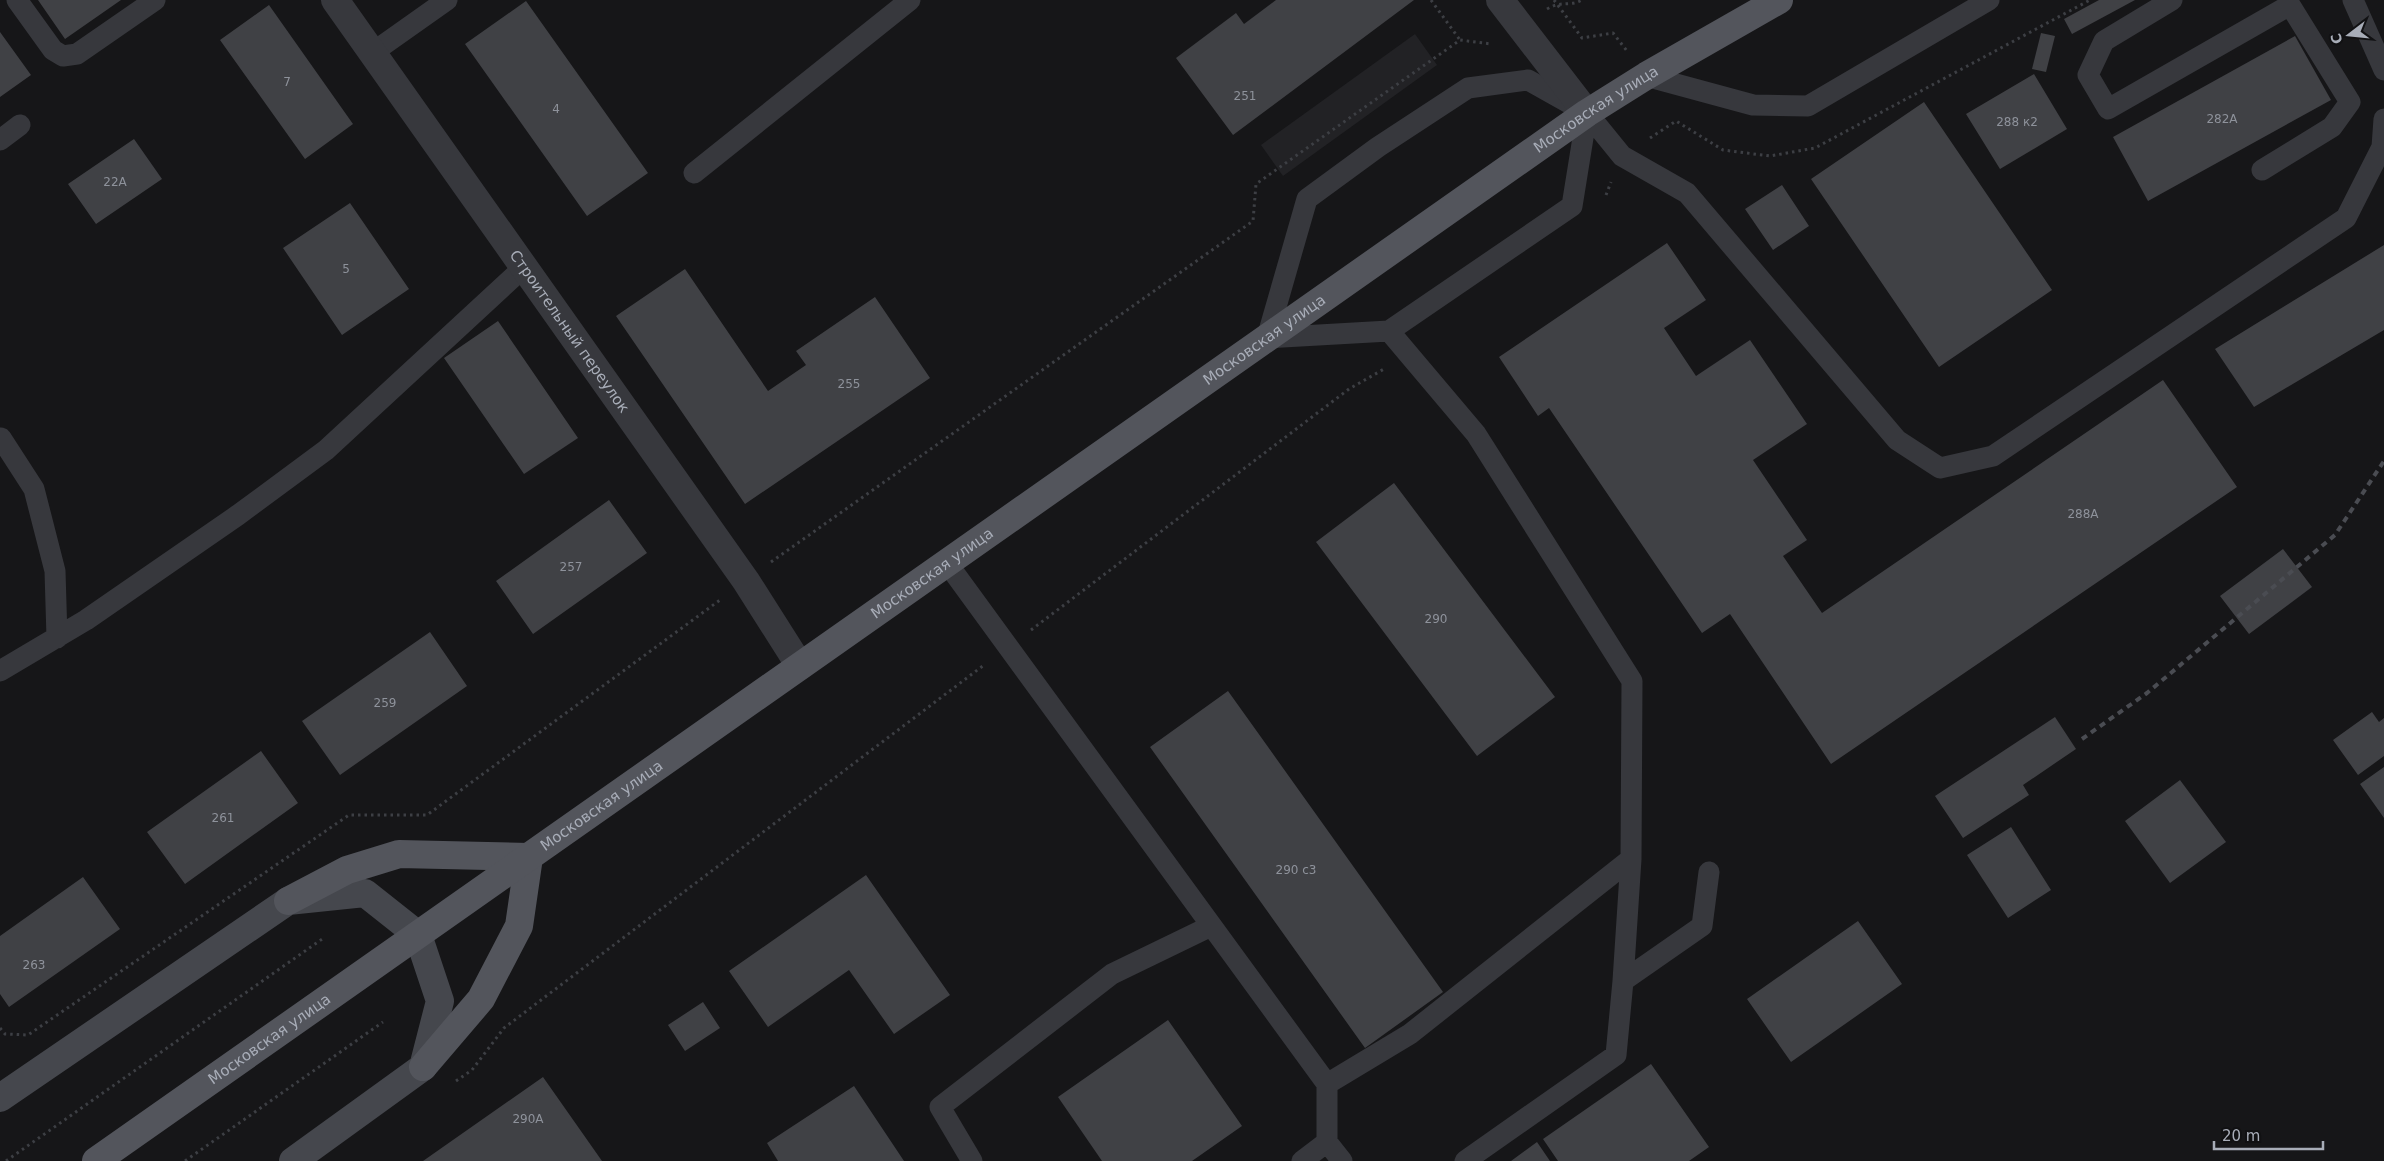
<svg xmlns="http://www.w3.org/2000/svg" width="2384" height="1161" viewBox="0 0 2384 1161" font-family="'DejaVu Sans',sans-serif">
  <rect width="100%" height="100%" fill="#161618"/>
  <!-- built -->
  <path fill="#222225" d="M1415,34L1437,65L1283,176L1261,145Z"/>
  <!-- building -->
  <path fill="#404145" d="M38,0H121L65,39Z
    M1276,0H1414L1233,135L1176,58L1236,13L1244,24Z
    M2099,0H2135L2072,34L2064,19Z
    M526,1L648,173L587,216L465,44Z
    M269,5L353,124L305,159L220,40Z
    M0,32L31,75L0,97Z
    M2041,33L2055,36L2046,72L2032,69Z
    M2295,36L2331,100L2148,201L2113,137Z
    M2034,74L2067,129L2000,169L1966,114Z
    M1924,102L2052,290L1939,367L1811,179Z
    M134,139L162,179L96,224L68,184Z
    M1782,185L1809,226L1773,250L1745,209Z
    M350,203L409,289L342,335L283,248Z
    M1667,243L1706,300L1664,328L1696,376L1750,340L1807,424L1753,460L1807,540L1783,556L1822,613L2163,380L2237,487L1831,764L1730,614L1702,633L1549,408L1538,416L1499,357Z
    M2384,245V330L2254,407L2215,349Z
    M685,269L768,391L806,365L796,351L875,297L930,378L745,504L616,316Z
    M498,321L578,438L524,474L444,358Z
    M1394,483L1555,697L1477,756L1316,542Z
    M609,500L647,553L533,634L496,581Z
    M2283,549L2312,587L2249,634L2220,596Z
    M430,632L467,686L340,775L302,721Z
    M1228,691L1443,992L1365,1048L1150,747Z
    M2372,712L2379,722L2384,718V756L2358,775L2333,740Z
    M2055,717L2076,749L2023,785L2029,795L1963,838L1935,796Z
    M261,751L298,803L185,884L147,832Z
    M2384,767V818L2360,784Z
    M2180,780L2226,842L2170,883L2125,821Z
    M2011,827L2051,890L2008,918L1967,855Z
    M866,875L950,995L894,1034L849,970L768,1027L729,971Z
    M83,877L120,929L9,1007L0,994V936Z
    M1858,921L1902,984L1791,1062L1747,999Z
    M703,1002L720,1028L685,1051L668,1025Z
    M1168,1020L1242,1126L1192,1161H1102L1058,1097Z
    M1651,1064L1709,1147L1689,1161H1558L1543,1139Z
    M543,1077L602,1161H423Z
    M854,1086L904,1161H778L767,1143Z
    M1537,1142L1550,1161H1511Z"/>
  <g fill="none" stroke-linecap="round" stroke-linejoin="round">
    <!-- path -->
    <path stroke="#3d3f44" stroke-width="3" stroke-dasharray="2.5 4" stroke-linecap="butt" d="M1431,0L1460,40
      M1554,0L1582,38L1613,33L1627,51
      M1547,9C1562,0 1570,7 1582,0
      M1650,138L1676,121L1723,150L1770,156L1815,148L2090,0
      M1606,195L1611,182
      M771,562L1253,221L1256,184L1460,40L1491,44
      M1031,630L1349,389L1384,369
      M0,1028L5,1034L28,1035L349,815H427L720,600
      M456,1081L472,1070L504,1028L984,665
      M6,1161L325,937
      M185,1161L383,1022"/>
    <!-- lane -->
    <path stroke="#37383d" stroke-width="21" d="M17,0L53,50L63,56L77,54L155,0
      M2172,0L2104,41L2088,75L2108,109L2290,5L2350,102L2332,127L2262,170
      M2353,0L2384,70
      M372,53L447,0
      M1646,76L1753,105L1808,106L1989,0
      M1587,113L1572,206L1389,331L1267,338L1307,199L1378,147L1468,88L1528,80L1587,113L1622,156L1687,193L1897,440L1940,468L1993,456L2346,218L2382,147L2384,119
      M0,140L20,125
      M694,173L910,0
      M1389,331L1476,434L1632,681L1631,859L1623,981L1616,1055L1465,1161
      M1,438L34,489L55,571L57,638
      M947,563L1327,1084V1142L1342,1161
      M0,671L86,620L238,515L326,450L524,267
      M1623,981L1702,926L1709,872
      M1327,1084L1410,1034L1631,859
      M972,1161L940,1107L1112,974L1211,926
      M1302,1161L1327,1142"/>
    <!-- street -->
    <g stroke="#37383d" stroke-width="28">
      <path id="s1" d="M335,0L746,581L800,666"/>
      <path d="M1500,0L1587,113"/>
    </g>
    <!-- secondary -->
    <path stroke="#45474d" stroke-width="28" d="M0,1098L288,901L365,893L418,935L440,1001L423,1067L293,1161"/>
    <!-- primary -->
    <g stroke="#53555c" stroke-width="28">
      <path d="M288,901L347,870L399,854L529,857L519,926L481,999L423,1067"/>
      <path id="s2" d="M96,1161L1587,113L1646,76L1779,0"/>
    </g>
    <!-- rail -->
    <path stroke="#4a4c52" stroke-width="4" stroke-dasharray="6 5" stroke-linecap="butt" d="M2082,739L2147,693L2335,535L2384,461"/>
  </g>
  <g text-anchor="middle" stroke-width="4" stroke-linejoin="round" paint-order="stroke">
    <!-- number labels -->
    <g font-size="12" fill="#8e929b">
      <text x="287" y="86">7</text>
      <text x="1245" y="100">251</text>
      <text x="556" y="113">4</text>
      <text x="2222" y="123">282А</text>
      <text x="2017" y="126">288 к2</text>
      <text x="115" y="186">22А</text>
      <text x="346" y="273">5</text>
      <text x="849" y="388">255</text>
      <text x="2083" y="518">288А</text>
      <text x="571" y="571">257</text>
      <text x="1436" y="623">290</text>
      <text x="385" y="707">259</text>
      <text x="223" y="822">261</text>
      <text x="1296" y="874">290 с3</text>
      <text x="34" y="969">263</text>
      <text x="528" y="1123">290А</text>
    </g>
    <!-- street labels -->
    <g font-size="15" fill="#a8adb8" stroke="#111113">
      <text dy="5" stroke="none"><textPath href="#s2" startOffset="1832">Московская улица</textPath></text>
      <text dy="5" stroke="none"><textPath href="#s1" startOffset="406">Строительный переулок</textPath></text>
      <text dy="5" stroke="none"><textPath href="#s2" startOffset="1428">Московская улица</textPath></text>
      <text dy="5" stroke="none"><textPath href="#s2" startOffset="1022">Московская улица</textPath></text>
      <text dy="5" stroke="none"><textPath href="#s2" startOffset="618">Московская улица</textPath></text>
      <text dy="5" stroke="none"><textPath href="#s2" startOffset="212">Московская улица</textPath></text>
    </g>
  </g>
  <!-- north arrow -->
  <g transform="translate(2349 35) rotate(254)" stroke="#111113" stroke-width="4" paint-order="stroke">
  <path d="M0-4L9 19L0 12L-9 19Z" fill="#a8adb8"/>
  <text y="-8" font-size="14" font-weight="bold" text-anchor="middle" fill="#a8adb8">С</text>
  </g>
  <!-- scale -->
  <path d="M2214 1141v8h109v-8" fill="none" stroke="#a8adb8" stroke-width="2.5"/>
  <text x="2222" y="1141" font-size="15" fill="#a8adb8" stroke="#111113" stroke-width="4" paint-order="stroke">20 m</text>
</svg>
